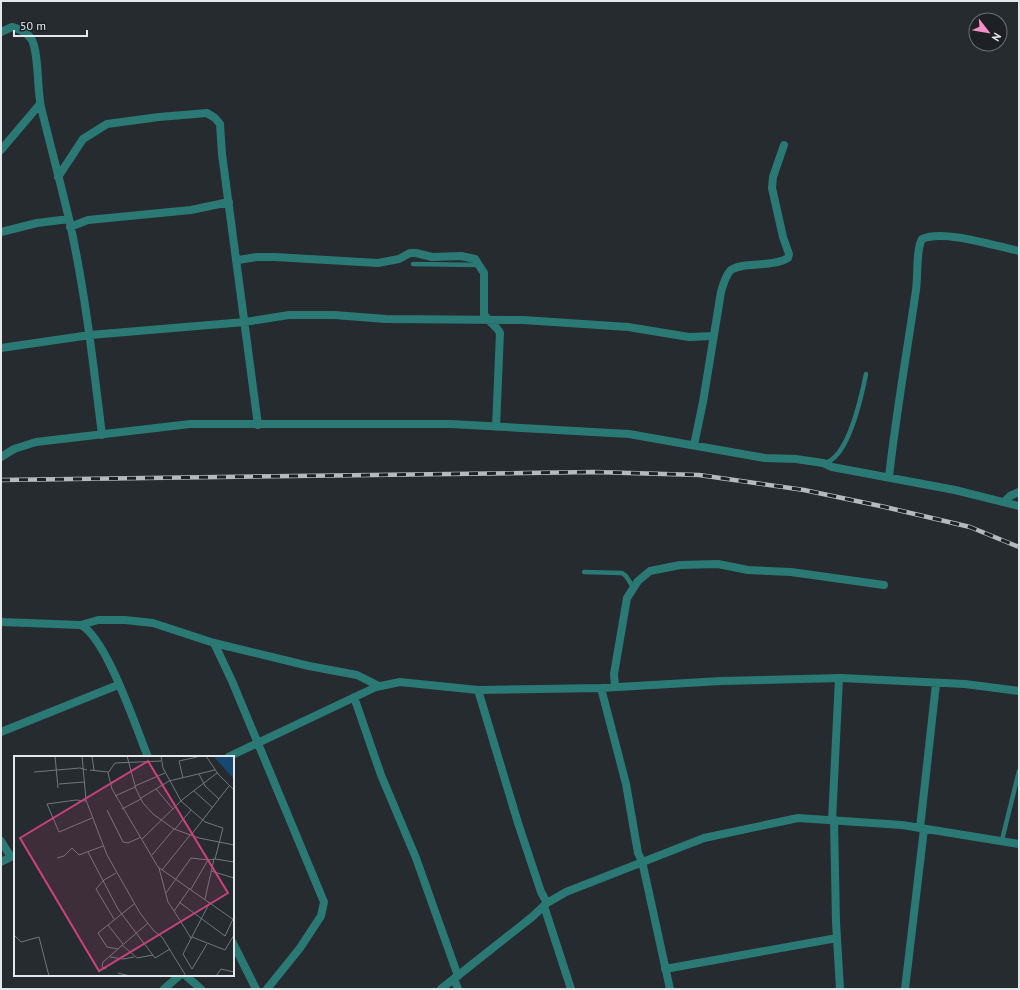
<svg xmlns="http://www.w3.org/2000/svg" width="1020" height="990" viewBox="0 0 1020 990" font-family="'PT Sans',sans-serif">
  <rect width="100%" height="100%" fill="#262b2f"/>
  <g fill="none" stroke-linecap="round" stroke-linejoin="round">
    <!-- lane -->
    <path stroke="#2a7975" stroke-width="4.5" d="M413,264L480,265
      M823,463C848,461 862,394 866,374
      M584,572L622,573L626,576L633,587
      M1002,840L1019,771"/>
    <!-- street -->
    <path stroke="#2a7975" stroke-width="8" d="M1,32L12,27C20,29 28,33 32,40C39,55 37,89 41,107C50,144 60,181 69,219C85,290 93,362 102,435
      M1,150L40,104
      M58,177L83,139L107,124L159,117L207,113L215,118L220,124L222,154L258,425
      M70,227L88,220L191,210L229,202
      M1,232L37,223L69,219
      M238,260L257,257H275L378,263L399,259L410,253H416L432,257L461,256L475,259L484,273V314C488,322 496,325 500,333L496,427
      M1,348L90,335L245,322L289,315H334L386,319L523,320L628,327L689,337L713,336
      M694,445L703,402L721,292C723,285 725,277 730,271C739,261 773,268 788,258L789,254L783,237L772,188L773,177L784,145
      M1,457L14,449L36,442L190,424H451L629,434L765,458L796,459L823,463L832,467L955,490L1019,506
      M889,477C896,414 907,352 916,290C918,276 916,249 922,239C943,229 995,246 1019,251
      M1004,502L1010,496L1019,492
      M1,622L81,625C107,639 136,728 148,757
      M81,625L98,620H125L153,623L214,643L309,666L357,675L379,686
      M214,643L232,681L324,902L321,916L300,948L267,989
      M615,687L614,674L627,598L638,581L650,571L680,565L718,564L748,570L791,572L884,585
      M601,688L626,784L638,853L642,861L670,989
      M478,690L518,823L541,892L547,903
      M354,697L381,775L416,858L458,976
      M1,732L118,685
      M228,757L376,687L400,682L478,690L601,688L721,681L841,678L965,684L1019,691
      M832,821L839,678
      M834,821L836,922L840,989
      M920,828L936,684
      M1,841L11,857
      M1,862L15,855
      M544,906L571,989
      M233,943L256,989
      M665,969L837,938
      M185,975L201,989
      M454,979L458,989
      M164,989L180,975
      M441,989L532,917L547,903L566,892L704,838L798,818L902,825L1019,844
      M905,989L924,829"/>
    <!-- rail casing -->
    <g stroke="#b7babd" stroke-width="4.5">
      <path id="rail" d="M1,480L594,472L699,475L804,490L885,507L970,527L1019,547"/>
    </g>
    <!-- rail -->
    <use href="#rail" stroke="#1d2125" stroke-width="3" stroke-dasharray="9" stroke-linecap="butt"/>
  </g>
  <!-- overview -->
  <g transform="translate(14 756)">
    <rect width="220" height="220" fill="#262b2f"/>
    <path d="M200,0H220V23L201,2Z" fill="#164871"/>
    <path fill="none" stroke="#72777a" stroke-width="1" d="M41,0L44,32M68,0L72,44L93,99L126,157L140,175L148,181L172,220M78,0L80,14M113,0L122,33L129,47L139,58L160,73L185,82L220,89M147,0L149,12L167,45L191,66L209,72L201,103L194,104L177,133M192,0L204,18L220,34M147,5L101,7L94,17L98,33L144,111L220,164M76,14L94,16M20,16L66,12L73,14M185,18L191,30L205,43M169,22L165,5L183,1M45,28L70,26M121,30L151,17M142,33L159,53M180,35L199,52M101,40L121,31M127,42L155,25L201,14M72,45L62,44L33,48L45,76L78,62M108,53L127,43M93,54L109,86L114,87L127,81M161,73L177,54M177,79L215,30M128,83L169,43L203,17M74,96L104,153L141,202L156,193M138,99L160,73M43,102L50,100L58,92L65,99L89,90M201,103L220,106M145,112L154,146L160,155M148,114L176,79M197,115L220,122M176,132L160,155L177,182M152,137L177,102L195,104M191,143L200,103M165,146L211,180L219,163M100,163L82,133L90,124L102,117M94,169L109,188M0,179L7,186L25,181L35,220M178,181L211,194L220,179M193,188L178,213L169,198L196,146M108,189L123,202L139,199M104,193L93,191L84,177L120,148M96,201L109,203L120,201M92,213L88,211L89,206L134,167M104,217L116,220M202,220L207,213L220,216"/>
    <path fill="#c94278" fill-opacity="0.15" stroke="#c94278" stroke-width="2" d="M134,5L214,137L85,215L6,82Z"/>
    <rect width="220" height="220" fill="none" stroke="#e5e8eb" stroke-width="2"/>
  </g>
  <!-- border -->
  <rect width="1020" height="990" fill="none" stroke="#e5e8eb" stroke-width="4"/>
  <!-- north arrow -->
  <g transform="translate(988 32) rotate(121)"><circle r="19" fill="#1d2125" stroke="#6d7174"/>
  <path d="M0-3L7 15L0 10L-7 15Z" fill="#f98fc9"/>
  <text y="-6" font-size="11" font-weight="bold" text-anchor="middle" fill="#e5e8eb">N</text>
  </g>
  <!-- scale -->
  <path d="M14 30v6h73v-6" fill="none" stroke="#e5e8eb" stroke-width="2"/>
  <text x="20" y="30" font-size="12" fill="#e5e8eb" stroke="#1d2125" stroke-width="3" paint-order="stroke">50 m</text>
</svg>
